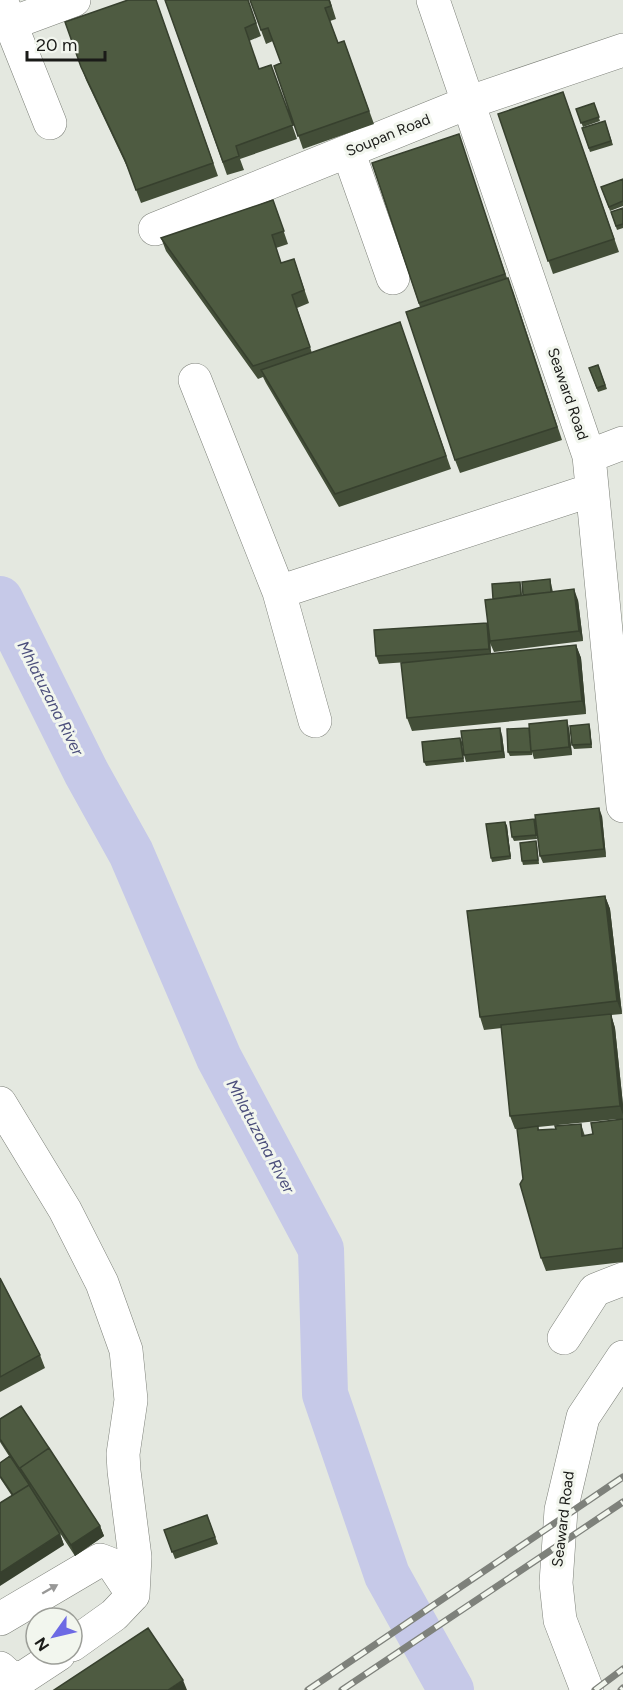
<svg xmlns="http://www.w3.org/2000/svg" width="623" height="1690" viewBox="0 0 623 1690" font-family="Figtree,sans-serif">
  <rect width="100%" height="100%" fill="#e4e8e0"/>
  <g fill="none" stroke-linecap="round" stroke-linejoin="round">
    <!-- river -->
    <path stroke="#c6c9e8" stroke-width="46" d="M0,599L86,772L131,853L219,1058L321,1249L325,1394L387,1575L451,1690"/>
    <!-- minor casing -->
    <g stroke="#7d8079" stroke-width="34">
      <path id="minor" d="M1,0L50,123
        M433,0L589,456L623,806
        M12,23L74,0
        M348,151L393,278
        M155,229L467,103L623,50
        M195,380L279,592L592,490
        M589,456L623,443
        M279,592L315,721
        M0,1103L65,1210L102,1283L126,1350L131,1400L123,1454L124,1471L135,1557L133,1595L114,1615L72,1645
        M564,1338L595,1290L623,1279
        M0,1619L100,1560L113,1565L133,1595
        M0,1668L11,1678L24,1677L59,1654
        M587,1690L560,1620L556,1583L561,1510L583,1417L623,1357"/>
    </g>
    <!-- minor -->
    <use href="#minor" stroke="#fff" stroke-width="33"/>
    <!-- rail casing -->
    <g stroke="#7e817b" stroke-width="7">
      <path id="rail" d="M308,1690L623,1477
        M342,1690L623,1502
        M595,1690L623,1669
        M621,1690L623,1688"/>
    </g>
    <!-- rail -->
    <use href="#rail" stroke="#f2f6ee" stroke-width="4.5" stroke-dasharray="14" stroke-linecap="butt"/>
  </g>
  <!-- wall -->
  <path fill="#434e38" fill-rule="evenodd" d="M156,0L218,176L141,203L129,171L86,80L65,22Z
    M165,0H248L261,36L249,41L259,69L271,65L297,139L240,159L244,170L227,175Z
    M250,0H330L336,19L330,21L338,43L344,41L374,124L303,149L274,66L281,63L273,41L266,44Z
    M563,92L619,252L553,274L498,114Z
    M594,103L600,121L583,127L576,109Z
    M605,121L613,145L590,152L582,128Z
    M463,147L507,278L513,291L562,440L460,473L455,460L420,307L372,163Z
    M623,179V206L610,211L601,187Z
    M273,200L288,244L276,248L281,263L294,259L309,303L297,308L312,353L400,322L451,469L339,507L266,383L263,377L258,379L166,251L161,238Z
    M623,208V228L617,230L611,212Z
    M598,365L607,389L598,392L589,368Z
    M550,579L553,592L578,600L583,641L494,652L490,643L491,654L576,645L581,658L586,714L412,731L407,718L408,662L379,664L376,656L488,626L493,599L521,586L522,595Z
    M589,724L590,728L592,748L574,749L572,745Z
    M569,728L572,755L534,759L532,752V755L510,756L508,752Z
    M502,735L505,758L466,762L464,755Z
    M460,738L462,742L464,762L426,766L424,762Z
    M602,816L606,857L543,863L540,856Z
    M534,819L536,823L537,839L514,841L512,837Z
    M505,822L507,826L511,859L492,862L491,858Z
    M536,841L537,845L539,864L523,865L522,861Z
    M605,896L610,909L622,1014L611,1015L615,1028L623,1105V1262L546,1271L541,1258L523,1179L524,1128L515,1129L510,1116L502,1028L484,1030L480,1017ZM618,1119L593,1134L585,1136L581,1124L556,1129L539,1130L538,1127Z
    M0,1278L40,1355L45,1368L0,1392Z
    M0,1419L100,1526L104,1536L75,1556L58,1530L60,1534L64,1545L12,1496L0,1478V1463L9,1456L0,1442Z
    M207,1515L218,1544L175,1559L164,1530Z"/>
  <!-- shaded-wall -->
  <path fill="#37402e" d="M574,589L578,600L583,641L579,631Z
    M487,623L490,630L491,656L489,649Z
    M576,645L581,658L586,714L582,701Z
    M567,720L569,728L572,755L569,747Z
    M589,724L590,728L592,748L591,744Z
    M500,728L502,735L505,758L502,751Z
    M599,808L602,816L606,857L604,849Z
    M505,822L507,826L511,859L510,856Z
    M605,896L610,909L622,1014L617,1001Z
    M611,1014L615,1028L623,1105V1115L620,1106Z
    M100,1526L104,1536L75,1556L71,1545Z
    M60,1534L64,1545L0,1586V1573Z
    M183,1680L187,1690H168Z"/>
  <!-- building -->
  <path fill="#4e5b41" stroke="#37402e" stroke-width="1.5" d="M128,0H156L213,163L136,190L125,160L81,67L65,22Z
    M165,0H248L256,23L245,28L259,69L271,65L293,125L236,146L239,156L223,162Z
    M250,0H329L331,6L325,8L338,43L344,41L369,111L298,136L274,66L281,63L268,28L261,30Z
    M563,92L614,239L548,261L498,114Z
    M594,103L599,117L581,123L576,109Z
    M605,121L611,141L589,148L582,128Z
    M459,134L505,274L419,303L372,163Z
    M623,179V201L609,207L601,187Z
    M273,200L284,231L272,235L281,263L294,259L304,290L292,295L310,347L253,366L161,238Z
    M623,208V224L616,226L611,212Z
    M508,278L557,427L455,460L406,312Z
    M400,322L446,456L335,494L261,370Z
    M598,365L605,385L597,388L589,368Z
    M550,579L551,592L523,595L522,582Z
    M520,582L521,595L493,599L492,584Z
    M574,589L579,631L490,641L485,600Z
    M487,623L489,649L376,656L374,630Z
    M576,645L582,701L407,718L401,663Z
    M567,720L569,747L531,751L529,724Z
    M589,724L591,744L572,745L570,726Z
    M500,728L502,751L464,755L461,731Z
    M529,728L531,752H508L507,729Z
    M460,738L463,758L424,762L422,742Z
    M599,808L604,849L540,856L535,815Z
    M534,819L536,835L512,837L510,822Z
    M505,822L510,856L491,858L486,824Z
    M536,841L538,860L522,861L520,843Z
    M605,896L617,1001L480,1017L467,911Z
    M611,1014L620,1106L510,1116L501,1025Z
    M623,1119V1248L541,1258L520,1184L523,1179L517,1129L538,1126V1130L556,1129L555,1126L581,1124L582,1136L593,1134L591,1123Z
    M0,1278L40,1355L0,1377Z
    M21,1406L49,1448L20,1468L21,1471L0,1439V1419Z
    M49,1448L100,1526L71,1545L20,1468Z
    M10,1456L30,1486L29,1485L13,1495L0,1476V1463Z
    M29,1485L60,1534L0,1573V1503Z
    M207,1515L215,1537L172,1552L164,1530Z
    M148,1628L183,1680L168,1690H54Z"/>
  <!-- one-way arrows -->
  <defs><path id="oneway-solid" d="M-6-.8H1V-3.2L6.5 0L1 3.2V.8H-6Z" transform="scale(1.5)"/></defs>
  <use fill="#989897" href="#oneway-solid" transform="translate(50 1589) rotate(-30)"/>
  <g text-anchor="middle" stroke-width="6" stroke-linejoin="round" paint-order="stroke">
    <!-- street labels -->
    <g font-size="15" fill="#1a1b18" stroke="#f2f6ee">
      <text transform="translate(388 135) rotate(-22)" y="5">Soupan Road</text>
      <text transform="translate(568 394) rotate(71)" y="5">Seaward Road</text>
      <text transform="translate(563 1519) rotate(-83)" y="5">Seaward Road</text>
    </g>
    <!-- water labels -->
    <g font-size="16" font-style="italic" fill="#4b4e7b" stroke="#f2f6ee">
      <text transform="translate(51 698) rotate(63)" y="6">Mhlatuzana River</text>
      <text transform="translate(261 1136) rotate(62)" y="6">Mhlatuzana River</text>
    </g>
  </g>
  <!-- north arrow -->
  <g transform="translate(54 1636) rotate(236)"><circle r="28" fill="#f2f6ee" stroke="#9c9e98" stroke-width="1.5"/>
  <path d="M0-4.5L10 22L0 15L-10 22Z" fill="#6d6ae4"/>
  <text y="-9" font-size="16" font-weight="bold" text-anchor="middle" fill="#1a1b18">N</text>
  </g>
  <!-- scale -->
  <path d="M27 51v9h78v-9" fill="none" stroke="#1a1b18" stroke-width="3"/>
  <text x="36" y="51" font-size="18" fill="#1a1b18" stroke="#f2f6ee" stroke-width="4.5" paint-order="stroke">20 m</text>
</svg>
